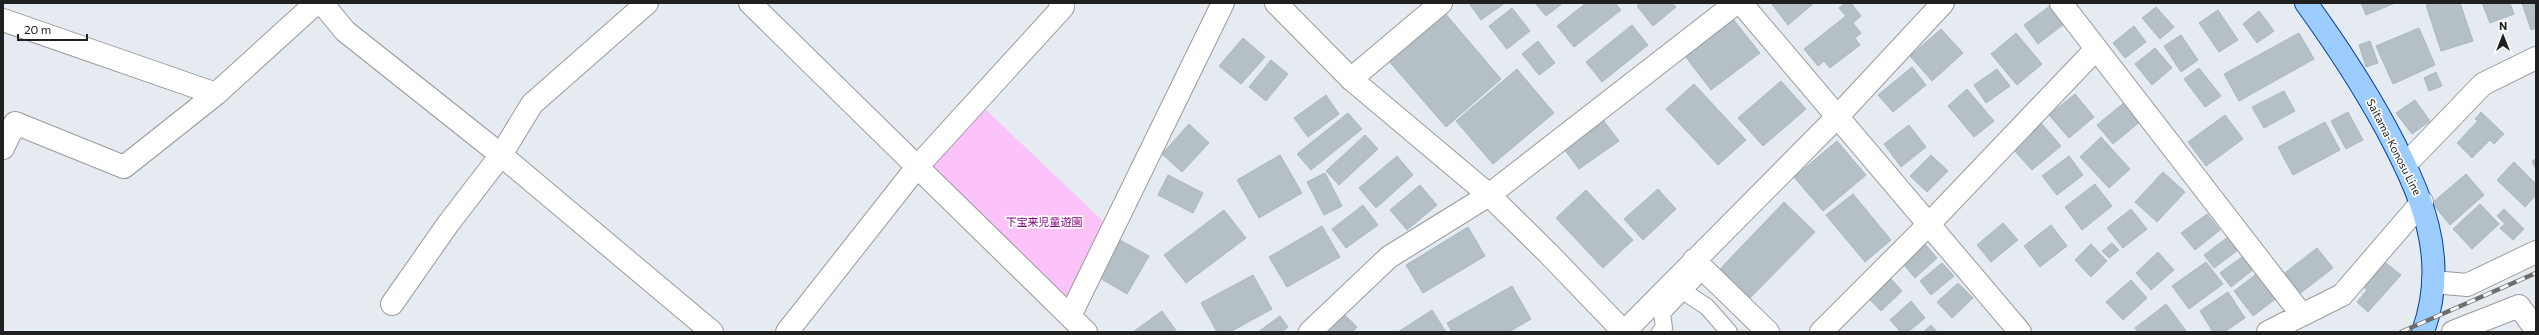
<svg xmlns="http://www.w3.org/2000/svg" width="2539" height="335" viewBox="0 0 2539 335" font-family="Commissioner,'Noto Sans JP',sans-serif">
  <rect width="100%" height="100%" fill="#e6ebf1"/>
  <!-- park -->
  <path fill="#fcc3fb" d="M982,106L1106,224L1067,304L930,167Z"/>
  <!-- building -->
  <path fill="#b5bfc6" stroke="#a8b9c3" d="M1469,3H1505L1481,20Z
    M1535,3H1563L1546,16Z
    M1586,3H1615L1621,10L1574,47L1557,26Z
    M1641,3H1672L1676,7L1653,26L1637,6Z
    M1771,3H1814L1788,25Z
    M1845,3H1851L1861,16L1853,23L1861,33L1855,38L1860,45L1830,68L1824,61L1818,66L1804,49L1846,16L1839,8Z
    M2054,3L2068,21L2038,44L2024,25Z
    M2361,3H2395L2366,15Z
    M2434,3H2460L2473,41L2441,51L2426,5Z
    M2482,3H2510L2514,14L2490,23Z
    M2522,3H2536V28L2531,30Z
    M2156,7L2174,27L2160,39L2142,18Z
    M1512,8L1530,31L1507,49L1489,26Z
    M2218,10L2238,40L2219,52L2199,23Z
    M2259,11L2274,31L2257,43L2243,24Z
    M1444,12L1501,79L1446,127L1388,60Z
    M1733,19L1760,53L1711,90L1685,56Z
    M1632,25L1648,45L1602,82L1586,62Z
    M2134,26L2146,42L2125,58L2113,43Z
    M2419,28L2435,65L2393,84L2376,46Z
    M1941,29L1963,53L1932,81L1910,56Z
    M2016,33L2042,64L2017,85L1991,54Z
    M2299,33L2314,59L2239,101L2224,74Z
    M2181,35L2198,60L2181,72L2164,46Z
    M1243,38L1265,57L1241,84L1219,66Z
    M1538,41L1555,63L1539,75L1522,54Z
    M2370,41L2378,63L2366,67L2359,45Z
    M2155,48L2172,68L2152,85L2135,64Z
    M1271,60L1288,74L1266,101L1249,87Z
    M1912,67L1926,85L1893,112L1878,95Z
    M2199,68L2221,96L2205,107L2184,79Z
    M1517,69L1554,113L1493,164L1456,121Z
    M1997,69L2010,86L1986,103L1974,85Z
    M2436,72L2442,86L2429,91L2424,78Z
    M1781,81L1806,109L1763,146L1738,118Z
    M1694,84L1746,140L1718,165L1666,109Z
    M1967,89L1994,121L1974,137L1948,106Z
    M2284,91L2295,111L2264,128L2252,107Z
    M2075,94L2094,117L2069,138L2049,115Z
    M1326,95L1339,114L1308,137L1294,118Z
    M2415,100L2430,121L2412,134L2396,113Z
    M2126,101L2142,120L2113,144L2097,125Z
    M2348,112L2363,140L2346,149L2331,121Z
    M2481,112L2504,134L2494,144L2490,140L2472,158L2457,143L2478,121L2475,119Z
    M1348,113L1362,129L1311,170L1297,154Z
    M2225,115L2243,139L2206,166L2188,142Z
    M1603,120L1619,141L1579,169L1564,149Z
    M2325,122L2340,150L2293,175L2278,147Z
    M2041,123L2061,146L2032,170L2012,148Z
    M1189,124L1209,143L1182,172L1162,154Z
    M1909,125L1926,147L1901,167L1884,144Z
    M1365,135L1378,149L1339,185L1326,171Z
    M2101,137L2130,169L2109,188L2080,157Z
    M1837,141L1866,175L1823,211L1794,177Z
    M1280,155L1302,193L1259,218L1237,180Z
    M1931,155L1948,171L1927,192L1910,176Z
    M1397,156L1413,175L1376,208L1359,188Z
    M2069,156L2083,175L2057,195L2042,176Z
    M2536,159V169L2532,161Z
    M2514,162L2536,184V195L2525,207L2497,180Z
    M2163,172L2185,192L2157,222L2135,202Z
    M1325,173L1342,206L1324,215L1307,182Z
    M2466,174L2484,195L2450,225L2432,203Z
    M1168,175L1203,193L1193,213L1158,195Z
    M2095,184L2112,206L2082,230L2065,207Z
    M1420,185L1437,205L1407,230L1390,210Z
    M1658,189L1676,209L1643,240L1624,219Z
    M1586,190L1633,240L1603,268L1556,218Z
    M1853,194L1891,240L1865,262L1826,215Z
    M1784,202L1815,232L1750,298L1720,269Z
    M2480,204L2499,224L2472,249L2453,229Z
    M1363,205L1378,225L1346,248L1332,229Z
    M2131,209L2147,229L2123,248L2107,228Z
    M2504,209L2524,229L2513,240L2500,228L2505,224L2497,216Z
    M1224,210L1246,238L1186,283L1164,255Z
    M2207,214L2220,230L2195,250L2181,233Z
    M2003,223L2018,240L1991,262L1977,245Z
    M2051,225L2067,246L2040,267L2024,246Z
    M1322,226L1340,257L1287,287L1269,257Z
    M1468,227L1485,256L1423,293L1406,265Z
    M2228,237L2238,250L2214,268L2204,255Z
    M1120,240L1149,256L1127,294L1098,277Z
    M2112,243L2119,250L2109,258L2102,251Z
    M1925,244L1937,258L1915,278L1903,264Z
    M2091,244L2107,261L2091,277L2075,260Z
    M2317,248L2333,268L2298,295L2282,275Z
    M2158,252L2174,270L2151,290L2136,273Z
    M2243,256L2254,269L2231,287L2220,273Z
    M2382,260L2401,275L2368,312L2357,302L2367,290L2361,285Z
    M2206,262L2223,284L2189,309L2172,286Z
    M1942,263L1954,276L1931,295L1920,281Z
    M2259,272L2278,297L2253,316L2234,291Z
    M1253,275L1272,309L1230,332H1217L1201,303Z
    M1891,279L1902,291L1881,311L1869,299Z
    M2131,280L2147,298L2123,320L2106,302Z
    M1958,283L1973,298L1952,318L1937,302Z
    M1512,286L1531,319L1509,332H1452L1447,323Z
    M2228,292L2245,318L2224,332H2213L2200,311Z
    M1911,301L1925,318L1908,332H1901L1890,320Z
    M2166,304L2187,332H2138L2135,328Z
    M1339,309L1357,327L1352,332H1316Z
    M1432,310L1446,332H1398Z
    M1162,311L1177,332H1133Z
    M1280,316L1288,327L1282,332H1258Z
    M1931,325L1937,332H1923Z"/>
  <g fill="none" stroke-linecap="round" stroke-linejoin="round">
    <!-- pedestrian casing -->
    <g stroke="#9a9a9a" stroke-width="18">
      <path id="pedestrian" d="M1683,291L1707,307L1729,332
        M1660,332L1664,328L1662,313L1704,269"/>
    </g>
    <!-- minor casing -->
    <g stroke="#9a9a9a" stroke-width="24">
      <path id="minor" d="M322,3L345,31L501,155L712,332
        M750,3L1086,332
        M1741,3L2020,332
        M2061,3L2302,315
        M3,20L216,94
        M1351,79L1441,3
        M3,148L15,123L124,167L216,94L316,3
        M2405,165L2483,84L2536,58
        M1694,260L1768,332
        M2433,282L2467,285L2536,252
        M392,304L448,224L501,155L532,104L647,3
        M1070,316L1223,3
        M787,332L917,167L1063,7L1060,3
        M1310,332L1389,257L1489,195L1736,3
        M1624,332L1837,117L1943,3
        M1821,332L1929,224L2096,49
        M2268,332L2342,295L2422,202
        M2453,332L2519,306L2536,330"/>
    </g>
    <!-- tertiary casing -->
    <g stroke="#9a9a9a" stroke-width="24">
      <path id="tertiary" d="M1276,3L1351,79L1489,195L1548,253L1624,332"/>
    </g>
    <!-- primary casing -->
    <g stroke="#003d9c" stroke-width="24">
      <path id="primary" d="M2306,3C2335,43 2362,84 2386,128C2421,194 2450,256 2423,332"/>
    </g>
    <!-- pedestrian -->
    <use href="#pedestrian" stroke="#fff" stroke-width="16"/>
    <!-- minor -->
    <use href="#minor" stroke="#fff" stroke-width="22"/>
    <!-- tertiary -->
    <use href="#tertiary" stroke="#fff" stroke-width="22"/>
    <!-- primary -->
    <use href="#primary" stroke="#9dcdff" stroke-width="22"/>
    <!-- rail casing -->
    <g stroke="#6e6e6e" stroke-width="4.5">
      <path id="rail" d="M2401,332L2536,273"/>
    </g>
    <!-- rail -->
    <use href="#rail" stroke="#fff" stroke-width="3" stroke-dasharray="9" stroke-linecap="butt"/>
  </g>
  <g text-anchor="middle" stroke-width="3.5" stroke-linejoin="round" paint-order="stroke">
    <!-- street labels -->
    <g font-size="11" fill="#202020" stroke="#fff">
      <text transform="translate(2394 147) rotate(63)" y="4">Saitama-Konosu Line</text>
    </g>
    <!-- park labels -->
    <g font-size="11" fill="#850782" stroke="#fff">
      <text x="1044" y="226">下宝来児童遊園</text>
    </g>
  </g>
  <!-- border -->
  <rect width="2539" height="335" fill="none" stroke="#202020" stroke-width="8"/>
  <!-- north arrow -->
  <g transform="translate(2503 36)" stroke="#ffffff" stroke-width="3" paint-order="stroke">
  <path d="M0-3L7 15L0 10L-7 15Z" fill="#202020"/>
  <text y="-6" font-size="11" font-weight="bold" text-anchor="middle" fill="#202020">N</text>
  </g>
  <!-- scale -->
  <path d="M18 34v6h69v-6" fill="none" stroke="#202020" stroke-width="2"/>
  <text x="24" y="34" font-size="12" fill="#202020" stroke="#ffffff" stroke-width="3" paint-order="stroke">20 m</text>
</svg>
